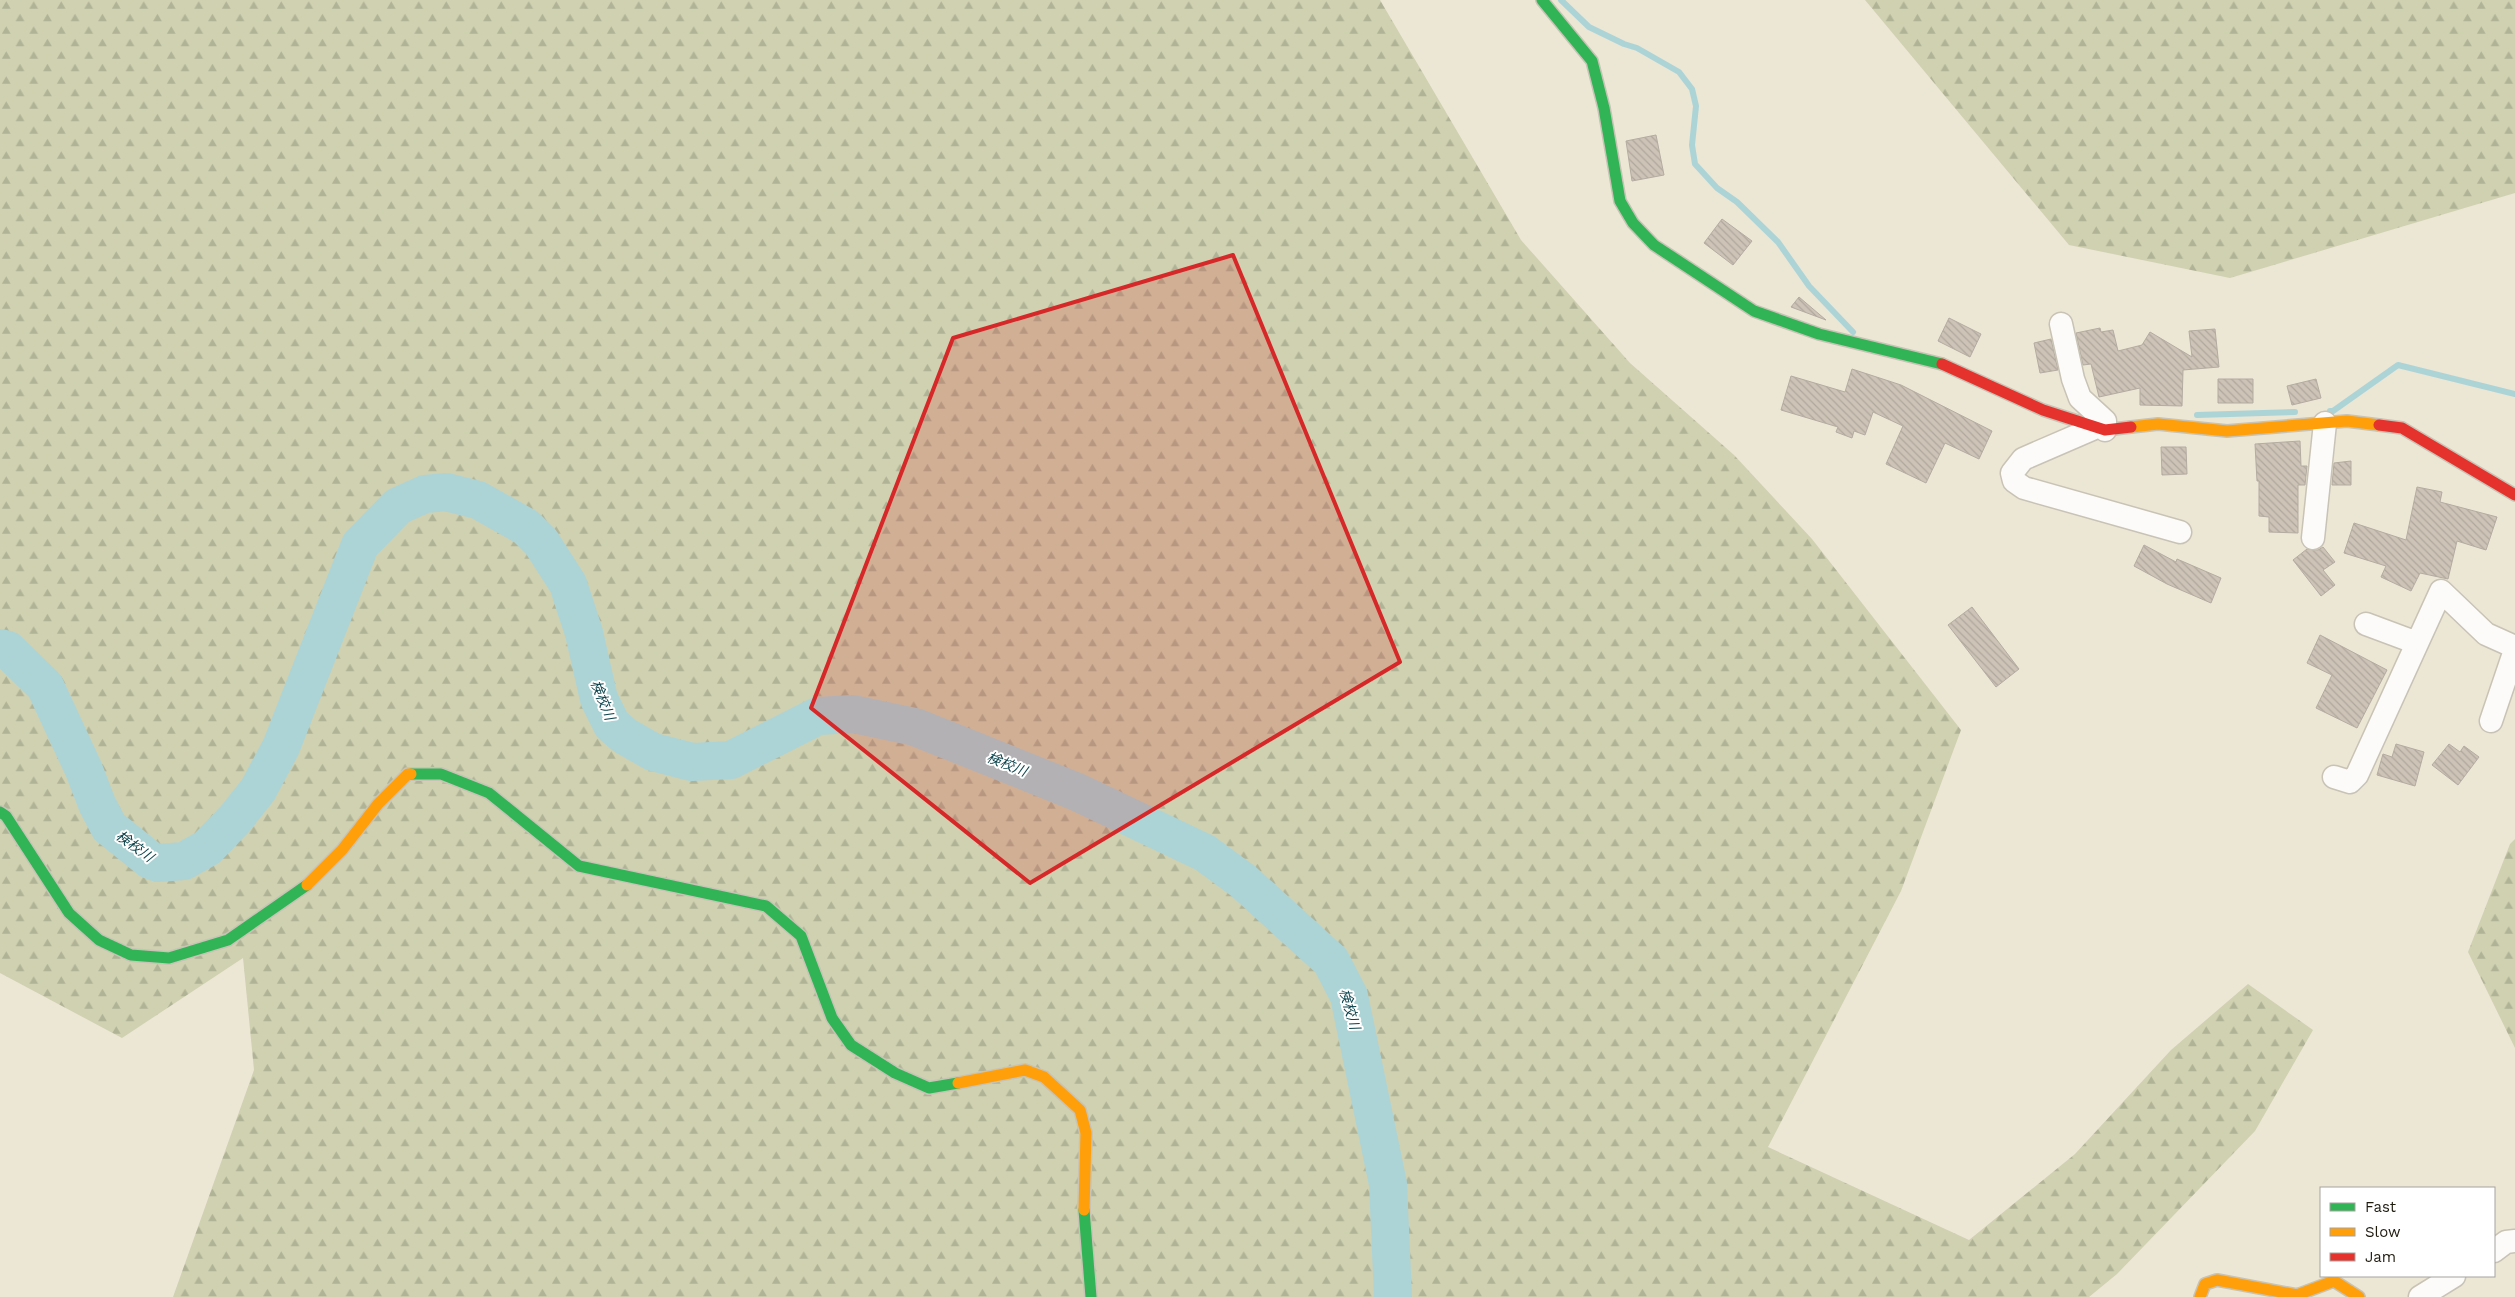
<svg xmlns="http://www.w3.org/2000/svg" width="2515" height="1297" viewBox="0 0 2515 1297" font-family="'Work Sans','Noto Sans JP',sans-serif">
  <defs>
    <pattern id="forest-firs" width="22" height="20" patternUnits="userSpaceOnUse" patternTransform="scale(1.25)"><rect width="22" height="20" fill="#cfd1b1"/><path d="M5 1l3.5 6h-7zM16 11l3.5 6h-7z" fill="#b1b397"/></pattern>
    <pattern id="building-back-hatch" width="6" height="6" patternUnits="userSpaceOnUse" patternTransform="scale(1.25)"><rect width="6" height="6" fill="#cec3b7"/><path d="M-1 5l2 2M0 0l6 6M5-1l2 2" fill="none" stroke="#b0a79c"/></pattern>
  </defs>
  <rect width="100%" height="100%" fill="#ece6d5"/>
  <!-- forest -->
  <path fill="url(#forest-firs)" d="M0,0H1380L1521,240L1630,363L1734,455L1812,539L1961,730L1901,891L1768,1147L1969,1240L2075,1154L2171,1050L2248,984L2313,1030L2255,1131L2117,1274L2089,1297H173L254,1070L243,958L122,1038L0,973Z
    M1865,0H2515V193L2230,278L2069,245Z
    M2515,839V1048L2468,952L2510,844Z"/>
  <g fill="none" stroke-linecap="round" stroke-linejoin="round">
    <!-- stream -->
    <path stroke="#acd4d7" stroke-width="6" d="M1561,0L1589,27L1624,44L1637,48L1679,72L1692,89L1696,106L1692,145L1695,164L1717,188L1737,202L1778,242L1809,286L1853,332
      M2330,411H2333L2398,365L2515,394
      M2197,415L2295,412"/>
    <!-- river -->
    <path stroke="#acd4d7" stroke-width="38" d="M0,648L8,650L45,686L84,770L97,804L109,827L150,860L158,863L184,861L207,848L235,819L258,790L281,747L360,545L398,506L425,494L446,492L478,500L526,527L541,542L568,584L584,633L599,699L612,725L625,736L653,752L692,762L731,760L818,716L853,714L915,727L1077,792L1205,853L1243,881L1331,961L1349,996L1388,1184L1393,1297"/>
  </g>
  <!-- building -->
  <path fill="url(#building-back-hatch)" stroke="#b4aca1" d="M1656,135L1664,175L1632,181L1626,141Z
    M1722,219L1752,241L1733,265L1704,243Z
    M1799,297L1826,320L1791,307Z
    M1949,318L1981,334L1970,357L1938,341Z
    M2100,328L2101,332L2113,330L2118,351L2142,345L2150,332L2192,357L2189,331L2215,329L2219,367L2183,370L2182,406L2140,405V388L2099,397L2091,364L2083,365L2076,333Z
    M2051,339L2058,370L2040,373L2034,343Z
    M1852,369L1901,385L1992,431L1979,459L1945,443L1926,483L1886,464L1903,426L1873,412L1865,435L1854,431L1852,438L1836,432L1838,427L1781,410L1791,376L1845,392Z
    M2218,379H2253V403H2218Z
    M2316,379L2321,398L2292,405L2287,386Z
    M2300,441L2301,466H2307L2305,485H2298V533L2269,532V517L2259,516V481H2257L2255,444Z
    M2161,447H2186L2187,474L2162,475Z
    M2351,461V485H2332L2334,463Z
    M2417,487L2442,492L2440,502L2497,517L2486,550L2457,541L2448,579L2420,573L2411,591L2381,577L2386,566L2344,553L2354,523L2406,540Z
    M2144,545L2176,562L2177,559L2221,578L2211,603L2167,584L2134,566Z
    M2323,547L2335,562L2323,570L2335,585L2321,596L2293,560L2307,549L2318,550Z
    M1972,607L2019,669L1996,687L1948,625Z
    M2320,635L2387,670L2357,728L2316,708L2332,675L2307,663Z
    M2396,744L2424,752L2415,786L2377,775L2383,754L2392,757Z
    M2449,744L2460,752L2464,746L2479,757L2458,785L2432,765Z"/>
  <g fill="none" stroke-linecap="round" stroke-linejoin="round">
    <!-- street casing -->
    <g stroke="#c8c3b5" stroke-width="25">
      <path id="street" d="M2061,324L2073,379L2080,398L2105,421V430
        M2097,427L2023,459L2012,473L2014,481L2024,488L2180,532
        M2313,538L2325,423
        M2366,624L2417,643
        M2491,721L2515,650
        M2334,777L2350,782L2357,775L2441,591L2486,634L2515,647
        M2494,1251L2506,1242L2515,1241
        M2420,1297L2454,1276"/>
    </g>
    <!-- fast casing -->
    <g stroke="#c8c3b5" stroke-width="14">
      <path id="fast" d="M1542,0L1592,61L1604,108L1620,201L1633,223L1654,245L1754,311L1819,334L1942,364
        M411,774H441L489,793L579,866L766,906L801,936L832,1018L851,1045L895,1073L929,1088L958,1083
        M0,812L6,816L69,913L99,940L131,955L169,958L228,940L307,885
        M1084,1210L1091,1297"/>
    </g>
    <!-- slow casing -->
    <g stroke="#c8c3b5" stroke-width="14">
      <path id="slow" d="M2131,427L2158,424L2227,431L2347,421L2379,425
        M307,885L342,850L378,804L408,774H411
        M958,1083L1025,1070L1044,1077L1080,1110L1086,1133L1084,1210
        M2200,1297L2205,1284L2217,1280L2297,1295L2334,1281L2359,1297"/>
    </g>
    <!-- jam casing -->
    <g stroke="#c8c3b5" stroke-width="14">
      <path id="jam" d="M1942,364L2043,410L2105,430L2131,427
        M2379,425L2402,428L2515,495"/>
    </g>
    <!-- street -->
    <use href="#street" stroke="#fcfbf9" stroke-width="22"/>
    <!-- fast -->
    <use href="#fast" stroke="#30b455" stroke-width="11"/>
    <!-- slow -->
    <use href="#slow" stroke="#ff9f0a" stroke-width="11"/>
    <!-- jam -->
    <use href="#jam" stroke="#e5322d" stroke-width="11"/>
  </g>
  <!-- marked area -->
  <path fill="#d62828" fill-opacity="0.2" stroke="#d62828" stroke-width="4" stroke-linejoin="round" d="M1233,255L1400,662L1030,883L811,708L953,338Z"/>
  <g text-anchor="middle" stroke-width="4" stroke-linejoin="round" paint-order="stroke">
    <!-- water labels -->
    <g font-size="14" font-style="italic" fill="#0c434c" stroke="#fff">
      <text transform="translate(603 700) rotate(68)" y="5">検校川</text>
      <text transform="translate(1007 764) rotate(22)" y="5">検校川</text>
      <text transform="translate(135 846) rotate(36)" y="5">検校川</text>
      <text transform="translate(1350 1009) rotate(74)" y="5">検校川</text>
    </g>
  </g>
  <!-- legend -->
  <rect x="2320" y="1187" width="175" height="90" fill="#ffffff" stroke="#a5a39f"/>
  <rect x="2330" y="1203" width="25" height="8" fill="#30b455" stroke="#a5a39f"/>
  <text x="2365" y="1212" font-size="15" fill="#1e1a0e">Fast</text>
  <rect x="2330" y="1228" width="25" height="8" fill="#ff9f0a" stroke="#a5a39f"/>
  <text x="2365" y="1237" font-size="15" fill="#1e1a0e">Slow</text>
  <rect x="2330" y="1253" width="25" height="8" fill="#e5322d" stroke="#a5a39f"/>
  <text x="2365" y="1262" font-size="15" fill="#1e1a0e">Jam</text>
</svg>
